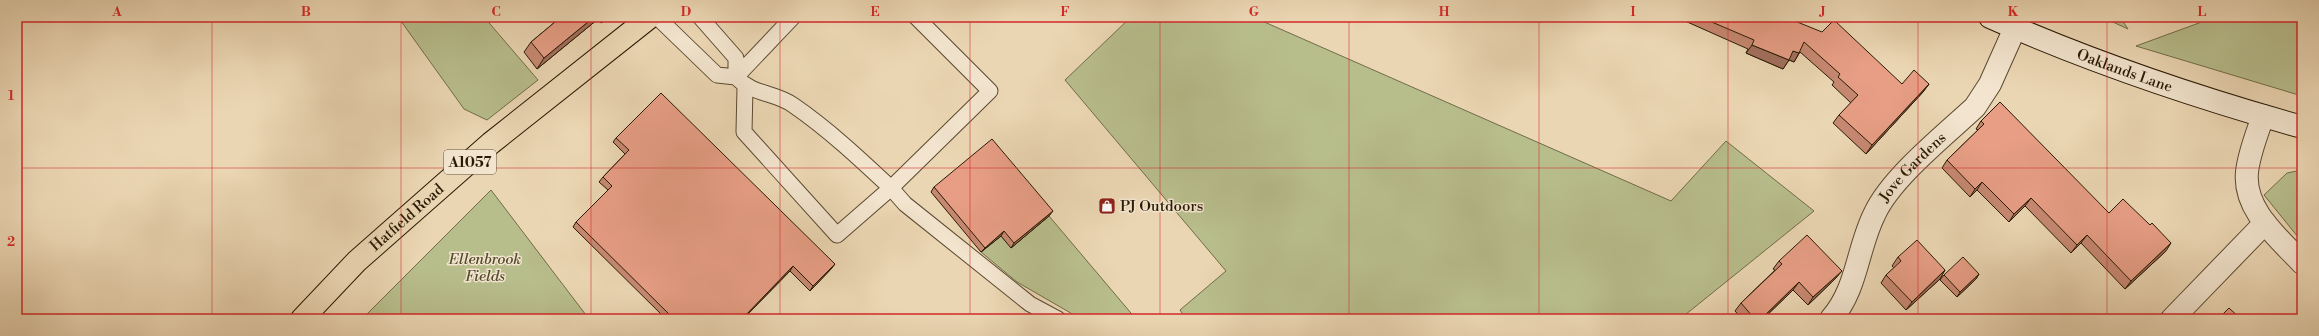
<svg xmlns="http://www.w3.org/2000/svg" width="2319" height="336" viewBox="0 0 2319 336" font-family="'Libre Bodoni',serif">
  <rect width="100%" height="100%" fill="#ebd6b3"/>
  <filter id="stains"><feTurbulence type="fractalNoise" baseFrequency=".005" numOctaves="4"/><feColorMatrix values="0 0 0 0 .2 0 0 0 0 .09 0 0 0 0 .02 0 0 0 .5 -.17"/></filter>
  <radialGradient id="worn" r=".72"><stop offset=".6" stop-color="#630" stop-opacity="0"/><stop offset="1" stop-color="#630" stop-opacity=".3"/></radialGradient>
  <!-- green -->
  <path fill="#b8bd8c" stroke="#706c48" d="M398,17H484L538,80L487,120L464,109Z
    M1131,17H1253L1671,201L1726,141L1814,211L1680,319H1186L1180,310L1226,271L1065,80Z
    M2102,17H2120L2128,29Z
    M2207,17H2302V96L2136,46L2199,23Z
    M2302,170V242L2264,195L2287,173Z
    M491,190L589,319H362Z
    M1049,216L1136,319H1081L1017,282L981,252L1001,236L1011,247Z"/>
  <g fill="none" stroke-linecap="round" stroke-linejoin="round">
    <!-- lane casing -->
    <g stroke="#5a4930" stroke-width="17">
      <path id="lane" d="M657,17L717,75L736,77C753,95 774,92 793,105C828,129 860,159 891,188L990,91L916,17
        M700,17L736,58V77
        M736,77L793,17
        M745,87L744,132L837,235L891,188L905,204L1030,304L1058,319"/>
    </g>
    <!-- street casing -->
    <g stroke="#5a4930" stroke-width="24">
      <g id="street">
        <path d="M2263,116C2257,134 2249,153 2247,172C2243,210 2279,238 2302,263"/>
        <path id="s1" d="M1831,319C1858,288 1857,248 1875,213C1892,177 1945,135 1975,107L1990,84L2015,28"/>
        <path d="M2172,319L2265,223"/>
      </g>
    </g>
    <!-- secondary casing -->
    <g stroke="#291a04" stroke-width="24">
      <g id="secondary">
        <path id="s2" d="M1990,17C2091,62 2195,97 2302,127"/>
      </g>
    </g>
    <!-- primary casing -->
    <g stroke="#291a04" stroke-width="24">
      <g id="primary">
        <path id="s3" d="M302,319L357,261L491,143L650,17"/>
      </g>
    </g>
    <!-- lane -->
    <use href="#lane" stroke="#f2e4ce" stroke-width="15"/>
    <!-- street -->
    <use href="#street" stroke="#f2e4ce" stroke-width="22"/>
    <!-- secondary -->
    <use href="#secondary" stroke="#f2e4ce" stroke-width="22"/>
    <!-- primary -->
    <use href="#primary" stroke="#ebd6b3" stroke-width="22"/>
  </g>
  <!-- wall -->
  <path fill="#c78872" stroke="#291a04" d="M561,17H608L601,23L598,19L537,69L524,52L531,42Z
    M1676,17H1785L1902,84H1929L1923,92L1866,154L1833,123L1839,115L1851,103L1832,85L1834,82L1800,52L1794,62L1789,60L1783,69L1746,53L1748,49Z
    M1981,121L2109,213L2166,251L2125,289L2081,243L2071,253L2025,206L2009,222L1977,190L1970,197L1942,168L1947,160L1978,130L1976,129Z
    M616,138L832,268L810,291L790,271L743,319H666L573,227L576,222L608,190L599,182L603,177L625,154L613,142Z
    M934,187L1049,216L1011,248L1001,236L981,252L931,192Z
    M1898,257L1945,270L1940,279L1906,310L1881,283L1886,275L1894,268L1892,266Z
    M1779,261L1836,278L1808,305L1793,290L1763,319H1742L1735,311L1741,303L1775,270L1773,269Z
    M1979,274L1976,279L1957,297L1940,280L1944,275Z"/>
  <!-- shaded-wall -->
  <path fill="#a26f5d" stroke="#291a04" d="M594,17H599L598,19L537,69L544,58Z
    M605,17H608L601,23Z
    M1752,45L1789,60L1783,69L1746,53Z
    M1793,51L1799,53L1794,62L1787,59Z
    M1929,84L1923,92L1866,154L1872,145Z
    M1982,182L1977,190L1970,197L1975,189Z
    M2031,198L2025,206L2009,222L2014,214Z
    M1053,211L1049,216L1011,248L1014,243Z
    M1004,231L1001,236L981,252L985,248Z
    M2087,235L2081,243L2071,253L2077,245Z
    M2171,243L2166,251L2125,289L2131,281Z
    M835,264L832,268L810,291L813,286Z
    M793,266L790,271L743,319H742Z
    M1945,270L1940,279L1906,310L1912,302Z
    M1842,271L1836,278L1808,305L1813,297Z
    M1979,274L1976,279L1957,297L1960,292Z
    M1799,282L1793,290L1763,319H1761Z"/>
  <!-- building -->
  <path fill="#e79e85" stroke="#291a04" d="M561,17H594L544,58L531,42Z
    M1700,17H1785L1822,32L1834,20L1902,84L1914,70L1929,84L1872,145L1839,115L1858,95L1838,77L1840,74L1804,42L1799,53L1793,51L1789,60L1752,45L1754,40Z
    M661,93L835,264L813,286L793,266L742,319H674L576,222L612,186L603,177L629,150L616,138Z
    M2000,102L2109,213L2123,199L2150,225L2152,223L2171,243L2131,281L2087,235L2077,245L2031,198L2014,214L1982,182L1975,189L1947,160L1984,124L1981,121Z
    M992,139L1053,211L1014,243L1004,231L985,248L934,187Z
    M1807,235L1842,271L1813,297L1799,282L1761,319H1745L1750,314L1753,317L1741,303L1782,264L1779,261Z
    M1917,240L1945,270L1912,302L1886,275L1901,261L1898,257Z
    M1963,257L1979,274L1960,292L1944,275Z
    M2229,308L2241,319H2218Z"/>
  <!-- grid -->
  <path fill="none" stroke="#d62828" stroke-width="1" stroke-opacity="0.55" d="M212,17V319M401,17V319M591,17V319M780,17V319M970,17V319M1160,17V319M1349,17V319M1539,17V319M1728,17V319M1918,17V319M2107,17V319M17,168H2302"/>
  <!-- icons -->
  <defs>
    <g id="shop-square" transform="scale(0.9)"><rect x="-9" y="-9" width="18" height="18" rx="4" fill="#8f2418" stroke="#f2e4ce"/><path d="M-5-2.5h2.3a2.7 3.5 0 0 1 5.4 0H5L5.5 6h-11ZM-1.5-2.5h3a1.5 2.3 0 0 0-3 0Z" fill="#fff"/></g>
  </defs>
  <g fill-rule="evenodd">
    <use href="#shop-square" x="1107" y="206"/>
  </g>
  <g text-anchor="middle" stroke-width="3" stroke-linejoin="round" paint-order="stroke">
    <!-- shield labels -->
    <rect fill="#f2e4ce" stroke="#655741" stroke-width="1" x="444" y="150" width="52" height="24" rx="3"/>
    <g font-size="14" font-weight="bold" fill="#291a04">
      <text x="470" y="167">A1057</text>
    </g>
    <!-- street labels -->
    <g font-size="15" fill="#291a04" stroke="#f2e4ce">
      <text dy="5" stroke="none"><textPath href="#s2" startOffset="145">Oaklands Lane</textPath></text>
      <text dy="5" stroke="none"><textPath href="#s1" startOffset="175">Jove Gardens</textPath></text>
      <text dy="5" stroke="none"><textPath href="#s3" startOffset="146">Hatfield Road</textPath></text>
    </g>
    <!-- poi labels -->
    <g font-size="15" fill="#291a04" stroke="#f2e4ce" text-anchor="start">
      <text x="1120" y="211">PJ Outdoors</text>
    </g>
    <!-- park labels -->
    <g font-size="15" font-style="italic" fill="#544b2d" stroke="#f2e4ce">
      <text x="485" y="264">Ellenbrook<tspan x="485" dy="17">Fields</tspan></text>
    </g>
  </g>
  <!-- margin -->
  <rect width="2319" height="336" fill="none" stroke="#ebd6b3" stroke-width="44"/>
  <rect x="22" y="22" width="2275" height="292" fill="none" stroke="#d62828" stroke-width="1.5"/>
  <g font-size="13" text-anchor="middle" font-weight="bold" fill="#d62828">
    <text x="117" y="16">A</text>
    <text x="306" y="16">B</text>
    <text x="496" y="16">C</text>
    <text x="686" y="16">D</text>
    <text x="875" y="16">E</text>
    <text x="1065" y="16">F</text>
    <text x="1254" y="16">G</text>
    <text x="1444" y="16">H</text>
    <text x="1633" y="16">I</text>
    <text x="1823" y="16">J</text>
    <text x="2013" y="16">K</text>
    <text x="2202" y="16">L</text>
    <text x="11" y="100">1</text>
    <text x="11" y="246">2</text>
  </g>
  <rect width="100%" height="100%" filter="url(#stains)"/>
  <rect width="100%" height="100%" fill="url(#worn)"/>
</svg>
